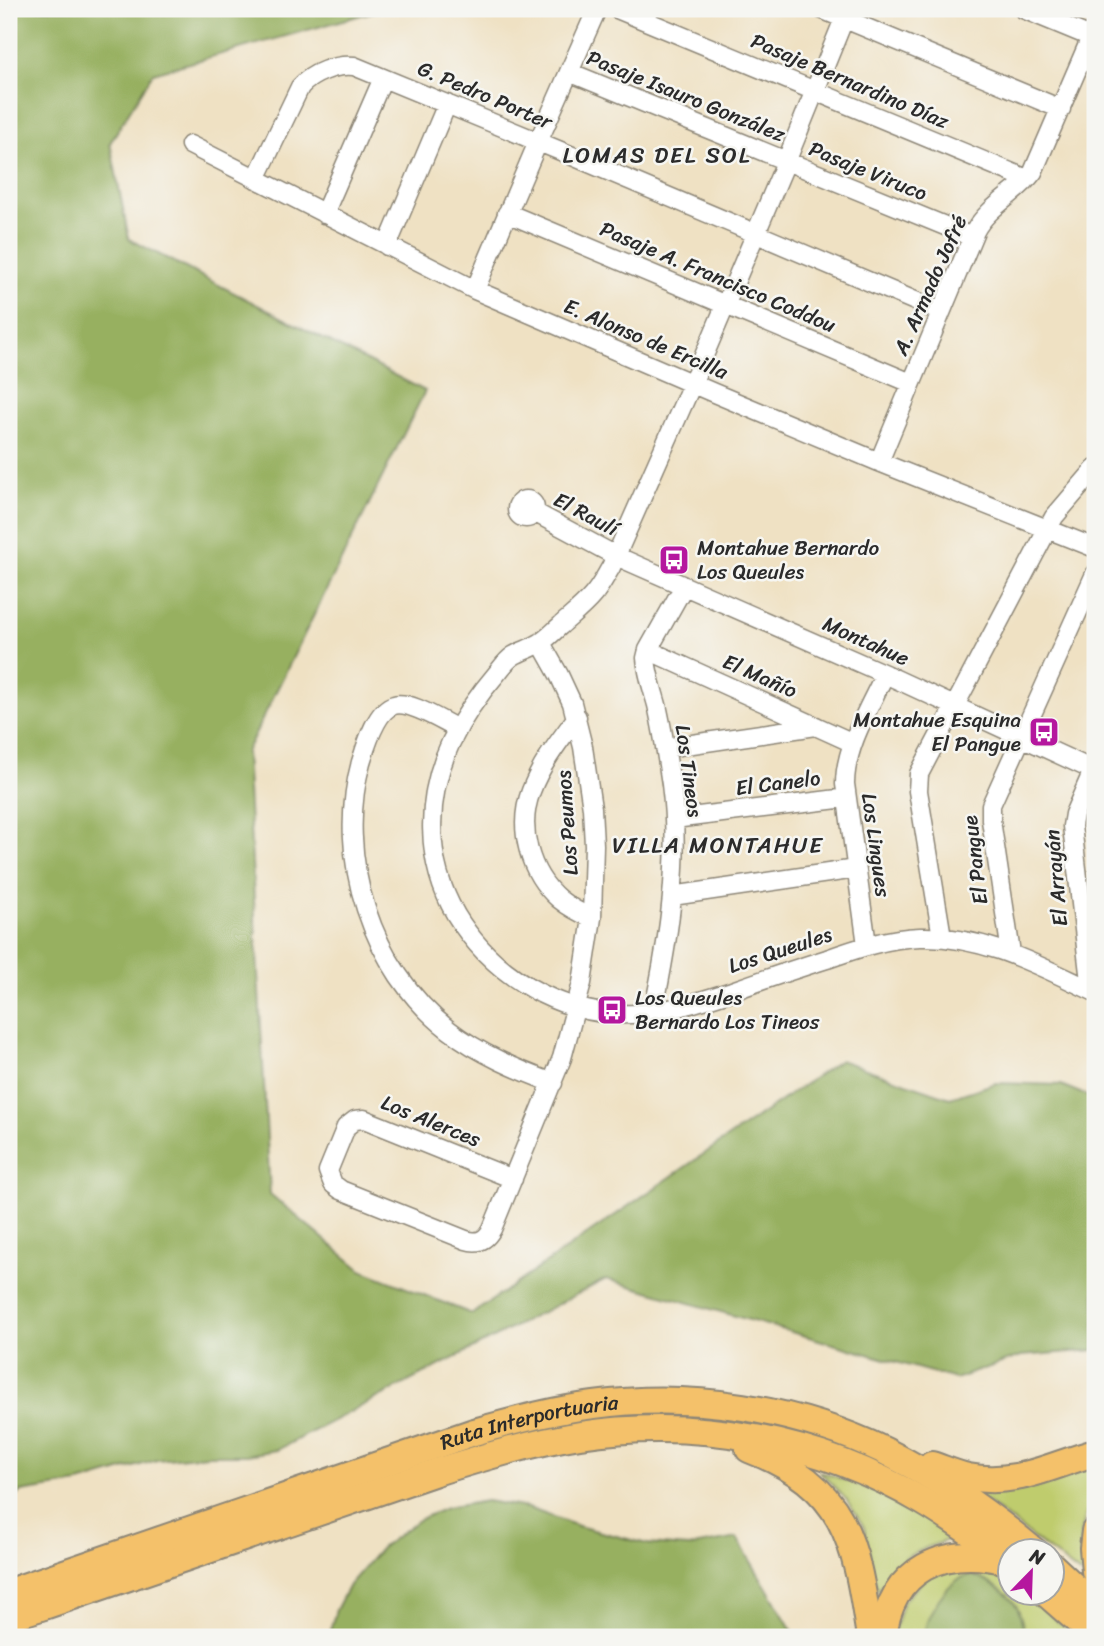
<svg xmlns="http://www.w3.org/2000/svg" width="1104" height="1646" viewBox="0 0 1104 1646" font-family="Sriracha,sans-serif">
  <rect width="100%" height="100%" fill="#f6f6f2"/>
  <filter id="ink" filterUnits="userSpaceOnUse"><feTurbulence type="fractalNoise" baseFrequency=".0143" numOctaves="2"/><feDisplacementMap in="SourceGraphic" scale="14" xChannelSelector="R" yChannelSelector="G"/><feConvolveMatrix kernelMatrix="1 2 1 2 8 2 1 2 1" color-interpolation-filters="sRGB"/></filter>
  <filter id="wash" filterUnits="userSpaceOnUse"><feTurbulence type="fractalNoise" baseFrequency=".00686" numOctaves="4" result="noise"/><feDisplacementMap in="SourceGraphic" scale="28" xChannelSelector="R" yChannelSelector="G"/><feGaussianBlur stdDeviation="1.57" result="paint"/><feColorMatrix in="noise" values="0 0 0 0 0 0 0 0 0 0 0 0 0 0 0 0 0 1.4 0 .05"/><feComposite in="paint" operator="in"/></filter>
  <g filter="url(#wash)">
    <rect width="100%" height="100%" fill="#efe1c3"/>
    <!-- green -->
    <path fill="#bfcc6d" stroke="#757c4c" stroke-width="2" d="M1095,1458V1495L1085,1517L1081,1534L1080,1553L1083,1572L1080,1574L971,1490Z
      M819,1471L883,1493L956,1537L928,1547L906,1557L877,1591L864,1527L846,1499Z
      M974,1568L987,1571L1009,1581L1010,1594H1025L1076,1637H892L903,1601L932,1572Z"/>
    <!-- forest -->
    <path fill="#97b060" stroke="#616e46" stroke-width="2" d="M9,9H383L153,73L110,143L129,239L425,391L246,752L270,1194L361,1270L472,1314L840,1060L950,1098L996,1083L1061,1085L1095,1099V1350L1021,1356L955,1379L606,1279L277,1450L247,1455H207L157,1460L79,1483L21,1492L9,1501Z
      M486,1501L528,1508L578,1526L647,1544L688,1547L737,1538L796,1637H328L336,1610L349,1585L381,1548L418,1520L446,1508Z
      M972,1575C989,1582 1009,1592 1018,1609C1022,1618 1023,1628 1025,1637H924C924,1616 949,1576 972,1575Z"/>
  </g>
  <g filter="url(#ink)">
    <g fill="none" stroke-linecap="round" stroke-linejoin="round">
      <!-- minor casing -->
      <g stroke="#8d8677" stroke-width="21">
        <path id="minor" d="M617,9L1027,179
          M821,9L1061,109
          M848,9L786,162L692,384L611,567C605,577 600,587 593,595C583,607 571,616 560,626C553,632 546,640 538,644C530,649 521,651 513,656C507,660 502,667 498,672C480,693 463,717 451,742C425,797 425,862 456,915C476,948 506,976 542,994C611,1028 662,1014 732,991C763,980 795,969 827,959C858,948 888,938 920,937C984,935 1039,966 1095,992
          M1023,9L1091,37
          M569,72L972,237
          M190,145L475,290L714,393L879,462L1095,548
          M256,179L300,87C312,73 336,64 354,66L563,152L941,312
          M507,213L911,383
          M324,214L383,78
          M387,246L447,104
          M475,290L538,142L597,9
          M879,462L975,231C988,206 1017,194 1033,172L1095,28
          M517 509a9 9 0 1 1 18 0a9 9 0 1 1-18 0Z
          M534,512L616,556L885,674L1095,771
          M648,650L853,743
          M577,717C560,740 541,764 531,791C517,828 529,873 559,899C569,907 580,913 592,918
          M458,729C443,722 410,700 394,705C376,710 366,746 361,762C335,857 371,969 449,1030C480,1054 516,1069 553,1083
          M665,748L816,726
          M674,819L846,798
          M672,896L856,869
          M942,937L918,791L919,774L1054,517L1095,469
          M867,945L845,784C845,747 869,708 885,674
          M1011,953L991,820V805L1095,574
          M1091,990L1072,826L1074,814L1095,766
          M653,1013C669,937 681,861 671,784C667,758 663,731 657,705C653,690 647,674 646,658L648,650L684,586
          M513,1179L364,1119L355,1120L346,1127L328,1171L333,1184L341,1190L466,1240C478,1244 486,1240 492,1229L562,1058L582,983L592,918L594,845L592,808L583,747L572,703L559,675L541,643"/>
      </g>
      <!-- highway casing -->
      <g stroke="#8d8677" stroke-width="30">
        <g id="highway">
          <path d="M749,1449C848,1487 855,1542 870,1637"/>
          <path d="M932,1465C944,1469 955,1474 968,1477C1018,1486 1050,1465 1095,1453"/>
          <path d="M1095,1531L1093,1548L1095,1571"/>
          <path d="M1052,1566L1095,1606"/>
          <path id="s1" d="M9,1592L474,1432C514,1421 553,1410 594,1405C691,1392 796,1408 885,1451C939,1478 989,1513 1035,1552"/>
          <path d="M1047,1594L1095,1636"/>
          <path d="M9,1617L44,1606L436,1472C484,1457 531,1443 580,1435C697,1417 820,1440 922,1501C953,1519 981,1540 1010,1561"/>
          <path d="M883,1637C891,1568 944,1545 1007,1561"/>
        </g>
      </g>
      <!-- minor -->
      <use href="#minor" stroke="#fff" stroke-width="18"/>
      <!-- highway -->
      <use href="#highway" stroke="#f4c16b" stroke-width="26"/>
    </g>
  </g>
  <!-- icons -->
  <defs>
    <g id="bus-square" transform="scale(1.575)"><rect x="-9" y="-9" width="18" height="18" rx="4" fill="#b5179e" stroke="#f6f6f2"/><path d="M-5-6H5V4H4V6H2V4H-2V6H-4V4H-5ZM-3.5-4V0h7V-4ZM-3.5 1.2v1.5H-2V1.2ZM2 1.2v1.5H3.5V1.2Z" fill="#fff"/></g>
  </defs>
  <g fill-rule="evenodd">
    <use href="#bus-square" x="674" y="560"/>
    <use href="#bus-square" x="1044" y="732"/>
    <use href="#bus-square" x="612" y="1010"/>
  </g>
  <g text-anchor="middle" stroke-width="5" stroke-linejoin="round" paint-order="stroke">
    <!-- street labels -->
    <g font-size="21" fill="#2b2b2b" stroke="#f6f6f2">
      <text transform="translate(850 81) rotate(23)" y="7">Pasaje Bernardino Díaz</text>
      <text transform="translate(485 95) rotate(23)" y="7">G. Pedro Porter</text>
      <text transform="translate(686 96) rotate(22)" y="7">Pasaje Isauro González</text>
      <text transform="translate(868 171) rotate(22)" y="7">Pasaje Viruco</text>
      <text transform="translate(718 277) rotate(23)" y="7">Pasaje A. Francisco Coddou</text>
      <text transform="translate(930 285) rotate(-66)" y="7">A. Armado Jofré</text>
      <text transform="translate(646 339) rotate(23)" y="7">E. Alonso de Ercilla</text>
      <text transform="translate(586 514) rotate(28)" y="7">El Raulí</text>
      <text transform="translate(866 641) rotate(24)" y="7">Montahue</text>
      <text transform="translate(760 676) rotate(24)" y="7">El Mañío</text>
      <text transform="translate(689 771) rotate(82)" y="7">Los Tineos</text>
      <text transform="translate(778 783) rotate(-7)" y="7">El Canelo</text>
      <text transform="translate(567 823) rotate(-94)" y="7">Los Peumos</text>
      <text transform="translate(876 845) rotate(82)" y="7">Los Lingues</text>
      <text transform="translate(975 860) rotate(-97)" y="7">El Pangue</text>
      <text transform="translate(1056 878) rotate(-95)" y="7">El Arrayán</text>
      <text transform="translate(780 950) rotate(-18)" y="7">Los Queules</text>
      <text transform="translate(431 1121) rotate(22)" y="7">Los Alerces</text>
      <text dy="7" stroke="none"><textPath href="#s1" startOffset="548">Ruta Interportuaria</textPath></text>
    </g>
    <!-- poi labels -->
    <g font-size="21" fill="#2b2b2b" stroke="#f6f6f2" text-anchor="start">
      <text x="697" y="555">Montahue Bernardo<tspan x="697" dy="24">Los Queules</tspan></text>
      <text x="1021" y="727" text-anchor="end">Montahue Esquina<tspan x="1021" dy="24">El Pangue</tspan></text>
      <text x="635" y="1005">Los Queules<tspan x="635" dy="24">Bernardo Los Tineos</tspan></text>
    </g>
    <!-- neighbourhood labels -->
    <g font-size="23" letter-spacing="2" fill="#2b2b2b" stroke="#f6f6f2">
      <text x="657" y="163">LOMAS DEL SOL</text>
      <text x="718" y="853">VILLA MONTAHUE</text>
    </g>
  </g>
  <!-- margin -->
  <rect width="1104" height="1646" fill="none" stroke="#f6f6f2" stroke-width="35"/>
  <!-- north arrow -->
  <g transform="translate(1031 1572) rotate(23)"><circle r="33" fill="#f6f6f2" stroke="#a5a5a2" stroke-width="2"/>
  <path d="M0-5L12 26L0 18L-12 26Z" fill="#b5179e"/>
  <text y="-10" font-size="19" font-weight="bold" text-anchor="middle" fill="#2b2b2b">N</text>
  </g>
</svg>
